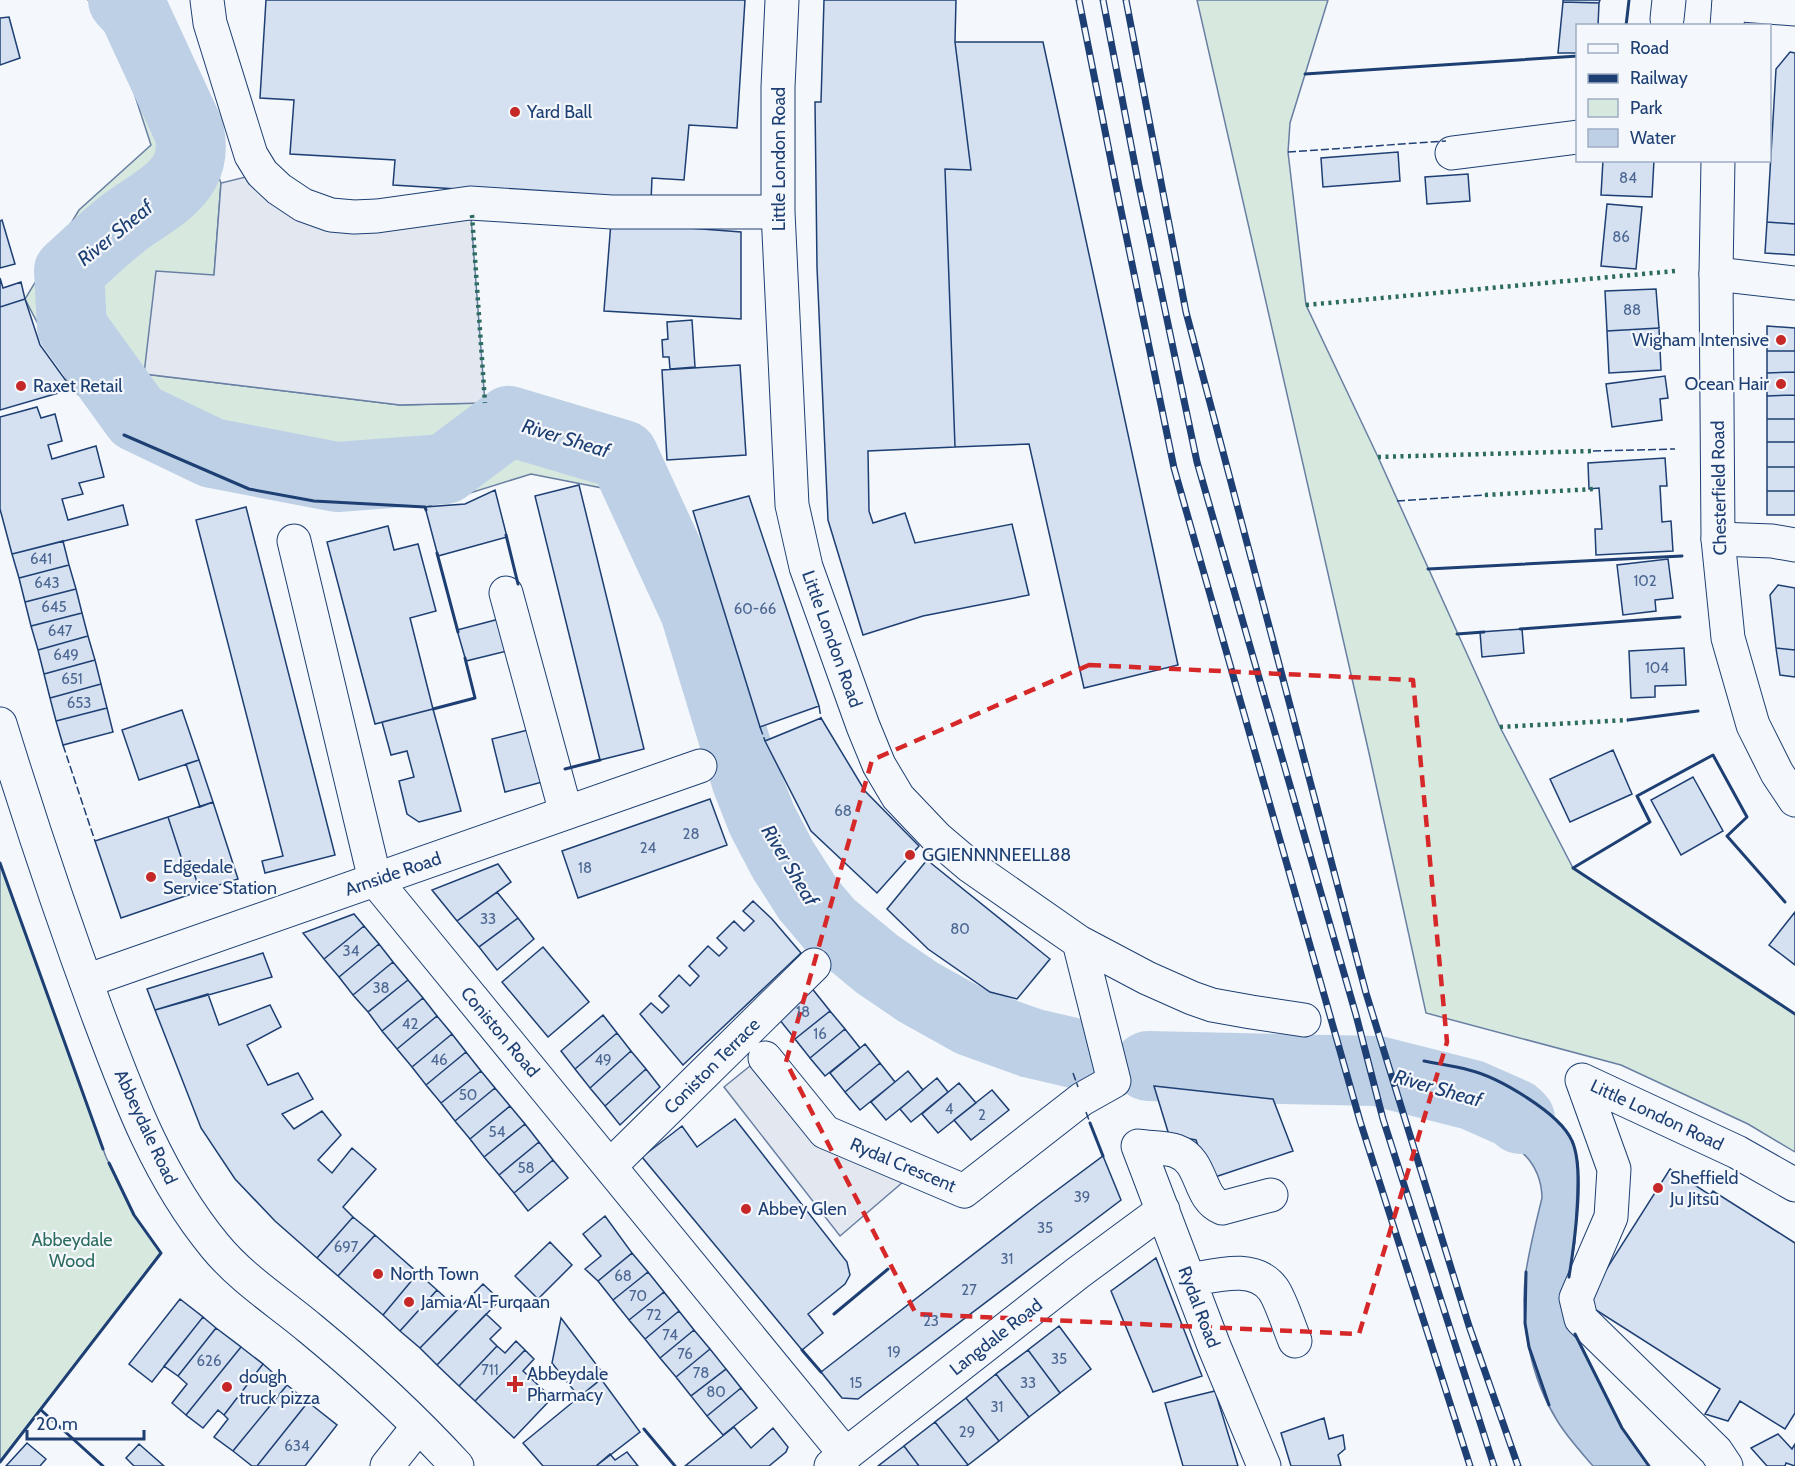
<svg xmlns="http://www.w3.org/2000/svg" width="1795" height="1466" viewBox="0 0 1795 1466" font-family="Cabin,sans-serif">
  <rect width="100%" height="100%" fill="#f4f7fb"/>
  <!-- green -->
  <path fill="#d7e8df" stroke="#687fa3" stroke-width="1.5" d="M88,0H151L221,183L214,276L144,374L400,405L510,402L637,440L654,472L671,516L638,541L602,488L531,474L425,507L269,492L124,435L72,389L25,299L79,210L151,145L115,34Z
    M1197,0H1328L1290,123L1288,152L1306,305L1378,457L1500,727L1573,868L1795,1014V1152L1748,1124L1621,1065L1426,1013L1369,753Z
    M0,863L106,1157L134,1215L161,1253L0,1462Z"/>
  <!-- parking -->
  <path fill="#e3e8f0" stroke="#687fa3" stroke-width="1.5" d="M262,173L303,205L470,203L485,403L400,405L144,374L156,271L214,275L221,183Z
    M750,1066L815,1145L903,1182L840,1236L724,1087Z"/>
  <!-- water -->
  <path fill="#bed0e5" stroke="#687fa3" stroke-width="1.5" d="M1424,1061L1470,1070L1490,1077L1538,1105L1562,1125L1573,1141L1578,1163L1575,1242L1563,1309L1622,1428L1649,1466H1593C1581,1452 1568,1438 1558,1422C1531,1379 1519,1322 1526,1271C1530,1247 1536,1222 1542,1198C1541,1143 1485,1129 1441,1119Z"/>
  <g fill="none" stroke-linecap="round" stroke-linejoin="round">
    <!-- river -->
    <path stroke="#bed0e5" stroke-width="70" d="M123,0L134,12L189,131C192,145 192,158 185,171C172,195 142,208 121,225C103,239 86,256 69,271L72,327L137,417L212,453L337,477L445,469L509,421L623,455L695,611L747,782L762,820L783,860L808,899L830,925L877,964L918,992L970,1021L1031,1043L1078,1054
      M1148,1066L1377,1071L1472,1095L1515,1114L1520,1119"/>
  </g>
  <!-- building -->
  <path fill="#d5e0f0" stroke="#1d3f73" stroke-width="1.5" d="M266,0H745L737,128L689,125L684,180L652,178L651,201L393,185L395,160L290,154L294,100L260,98Z
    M824,0H956L955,42L971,170L945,169L955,447L868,451L869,511L873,523L905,513L915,543L1012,524L1029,595L923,616L863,635L828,520L817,267L815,102H821Z
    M1563,0H1600L1599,3L1563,2Z
    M1563,2L1599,3L1598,26H1578V53H1558Z
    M9,17L20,58L0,65V18Z
    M955,42H1043L1178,665L1084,688L1029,444L955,447L945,169L971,170Z
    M1790,52L1795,53V224L1767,222L1776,69Z
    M1398,152L1400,181L1323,187L1321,158Z
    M1603,160H1654L1652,197L1601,195Z
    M1468,174L1470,201L1427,204L1425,177Z
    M1607,204L1642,207L1636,269L1601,266Z
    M2,220L15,264L0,268V221Z
    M611,222L741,232V319L604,311Z
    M1767,222L1795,224V255L1765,253Z
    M0,278L3,288L21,282L25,299L0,307Z
    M1656,289L1659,328L1607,331L1605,291Z
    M25,299L40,345L72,389L0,410V307Z
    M692,320L695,367L670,369L669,357H663L662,340L668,339L667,322Z
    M1767,326L1795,328V351H1767Z
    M1659,328L1661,370L1609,373L1607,331Z
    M1767,351H1795V372L1767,373Z
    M740,365L746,455L667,460L662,370Z
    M1795,372V395L1767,396V373Z
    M1665,376L1668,398L1660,399L1662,420L1612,427L1606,384Z
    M1795,395V419H1767V396Z
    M37,407L41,418L55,414L62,441L48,445L52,459L96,446L104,477L79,483L83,494L62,499L68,520L123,505L128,525L12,554L0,509V417Z
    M1767,419H1795V442H1767Z
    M1767,442H1795V467H1767Z
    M1665,458L1667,486H1660L1662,522L1671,521L1673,551L1596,555L1595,529H1602L1599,488L1589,489L1588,463Z
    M1767,467H1795V491H1767Z
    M579,485L644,749L600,760L535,496Z
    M495,490L507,537L438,556L425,507L465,504Z
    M1767,491H1795V515H1767Z
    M749,496L819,706L760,727L693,511Z
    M246,507L335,855L265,873L262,861L283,856L196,520Z
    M388,526L394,550L418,544L436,611L410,618L433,709L375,724L327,542Z
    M63,541L69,565L19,578L12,554Z
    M1668,559L1673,598L1655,600L1656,611L1623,615L1617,565Z
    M69,565L76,589L25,602L19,578Z
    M1778,585L1795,588V650L1776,648L1770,595Z
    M76,589L82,613L31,626L25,602Z
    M82,613L88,636L38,650L31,626Z
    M503,618L511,650L466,661L457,630Z
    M1522,629L1524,653L1482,657L1480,632Z
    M88,636L95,660L44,674L38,650Z
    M1684,648L1686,685L1655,686V697L1631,698L1629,651Z
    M1776,648L1795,650V677L1780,675Z
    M95,660L101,684L50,698L44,674Z
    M101,684L107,708L56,721L50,698Z
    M107,708L113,732L63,745L56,721Z
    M433,709L461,811L419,822L407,814L399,781L414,777L407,751L391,755L382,722Z
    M182,710L199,760L139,780L122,730Z
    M821,718L865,791L919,846L877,893L811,831L765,741Z
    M532,729L546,781L505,792L492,739Z
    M1613,750L1632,794L1570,822L1550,779Z
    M199,760L213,802L200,807L186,764Z
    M1693,777L1723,831L1681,855L1651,800Z
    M710,799L727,845L578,898L562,851Z
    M213,802L238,879L200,891L190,861L183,863L168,817Z
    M168,817L183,863L190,861L200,891L121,918L95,841Z
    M927,860L1050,959L1017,999L990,992L928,949L887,909Z
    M498,864L511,882L457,921L432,890Z
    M497,892L518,918L479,947L457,921Z
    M753,901L772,919L801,953L683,1065L640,1014L651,1003L662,1013L669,1006L659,996L679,975L690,986L699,976L689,966L708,946L719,956L727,948L717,938L734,921L744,931L754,921L743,911Z
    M1795,912V965L1769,945Z
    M354,914L364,926L324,959L303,933Z
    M518,918L534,939L497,970L479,947Z
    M364,926L379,944L339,977L324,959Z
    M379,944L393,962L353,995L339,977Z
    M543,947L589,1002L548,1037L502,982Z
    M263,953L272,977L155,1010L147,989Z
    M393,962L408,980L368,1012L353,995Z
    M408,980L423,998L382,1031L368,1012Z
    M810,986L830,1011L795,1039L775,1014Z
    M208,994L219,1025L270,1005L281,1027L247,1045L268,1085L298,1073L313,1099L282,1114L294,1129L322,1111L341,1135L318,1160L332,1173L352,1148L376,1169L343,1207L353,1217L317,1258L275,1221L235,1179L201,1128L155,1010Z
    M423,998L437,1016L397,1049L382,1031Z
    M830,1011L845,1029L810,1058L795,1039Z
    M603,1015L617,1033L575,1069L561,1051Z
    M437,1016L452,1034L412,1067L397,1049Z
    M845,1029L860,1048L825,1076L810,1058Z
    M617,1033L631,1051L590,1088L575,1069Z
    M452,1034L466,1052L426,1085L412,1067Z
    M865,1044L880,1063L845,1092L830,1073Z
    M631,1051L646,1069L605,1106L590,1088Z
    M466,1052L481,1071L441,1103L426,1085Z
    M880,1063L895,1082L860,1110L845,1092Z
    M646,1069L660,1087L620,1125L605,1106Z
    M481,1071L495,1088L455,1121L441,1103Z
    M908,1071L923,1090L886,1120L871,1102Z
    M937,1078L948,1092L911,1122L900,1109Z
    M959,1083L976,1103L938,1133L922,1114Z
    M1154,1086L1273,1099L1293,1151L1209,1179L1196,1140L1169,1135Z
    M495,1088L510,1106L470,1139L455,1121Z
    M992,1090L1009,1110L971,1140L954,1120Z
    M510,1106L525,1124L484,1157L470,1139Z
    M735,1119L847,1262L850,1275L845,1284L808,1314L823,1333L802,1350L642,1157L682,1126L697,1147Z
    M525,1124L539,1142L499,1175L484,1157Z
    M539,1142L553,1160L514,1193L499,1175Z
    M1103,1156L1121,1200L858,1399L842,1398L821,1372L1037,1205Z
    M553,1160L568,1178L528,1211L514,1193Z
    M1670,1169L1710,1195L1713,1191L1795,1243V1413L1785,1429L1740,1401L1728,1421L1705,1414L1720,1389L1585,1303Z
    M605,1216L632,1253L598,1281L585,1269L601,1256L583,1234Z
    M353,1217L375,1235L338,1276L317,1258Z
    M375,1235L418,1273L383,1315L338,1276Z
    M550,1242L572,1265L538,1299L515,1276Z
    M632,1253L648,1272L613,1300L598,1281Z
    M1156,1258L1202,1376L1153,1392L1111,1291Z
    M648,1272L664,1292L629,1320L613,1300Z
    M418,1273L437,1290L400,1331L383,1315Z
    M483,1284L500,1300L437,1365L420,1348Z
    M437,1290L458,1309L420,1348L400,1331Z
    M664,1292L679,1311L645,1339L629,1320Z
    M180,1299L203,1317L152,1382L129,1364Z
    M679,1311L694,1330L660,1358L645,1339Z
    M486,1314L501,1328L490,1339L497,1346L459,1386L437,1365Z
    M203,1317L216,1328L178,1376L164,1366Z
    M561,1318L605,1376L579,1397L552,1363Z
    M1059,1326L1091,1369L1060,1393L1028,1350Z
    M216,1328L241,1347L186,1415L172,1403L187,1384L178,1376Z
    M694,1330L710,1349L676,1377L660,1358Z
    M516,1341L525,1350L475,1401L459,1386L497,1346L505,1353Z
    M241,1347L263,1364L224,1415L218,1410L203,1428L186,1415Z
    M710,1349L726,1369L691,1396L676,1377Z
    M525,1350L534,1359L523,1371L552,1398L514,1438L475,1401Z
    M1028,1350L1060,1393L1029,1417L996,1374Z
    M263,1364L287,1385L233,1451L214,1437L228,1419L224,1415Z
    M726,1369L741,1388L707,1416L691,1396Z
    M996,1374L1029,1417L999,1441L966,1398Z
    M601,1379L640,1432L596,1466H543L523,1443Z
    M287,1385L308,1402L257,1466H252L233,1451Z
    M741,1388L757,1408L723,1435L707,1416Z
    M1215,1391L1238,1466H1183L1165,1403Z
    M966,1398L999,1441L968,1465L935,1422Z
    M308,1402L337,1425L305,1466H257Z
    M1324,1418L1329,1439L1343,1435L1345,1449L1338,1455L1341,1466H1291L1281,1433Z
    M935,1422L968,1465L966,1466H919L904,1446Z
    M734,1427L751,1448L773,1428L788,1447L786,1452L769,1466H685Z
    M1778,1434L1792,1449L1795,1444V1466L1786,1463L1785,1466H1767L1751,1448Z
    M27,1443L46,1459L40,1466H6Z
    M139,1444L164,1466H134L126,1458Z
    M904,1446L919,1466H878Z
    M627,1452L638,1466H596L610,1454L615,1460Z"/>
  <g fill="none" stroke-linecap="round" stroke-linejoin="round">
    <!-- minor casing -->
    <g stroke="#1d3f73" stroke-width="35">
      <path id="minor" d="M207,0L210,23L251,155L262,173L279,189L303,205L331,215L354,217L377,216L470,203L612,212H778
        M782,0L778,87V212L792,505L806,567L863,726L879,765L898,797L937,838L970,866L1079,942L1147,978L1192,998L1212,1005L1251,1012L1304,1020
        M1729,4L1795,9
        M1667,19L1669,0
        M1452,153L1578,137
        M1716,274L1795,283
        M1718,539L1772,541L1795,545
        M294,541L375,880L846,1455
        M506,593L566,813
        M86,981L700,766
        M765,1058L825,1132L964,1191L1082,1099L1114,1081L1079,942
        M1582,1080L1614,1169L1611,1217L1576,1298L1581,1319L1716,1451L1726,1466
        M1582,1080L1737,1152L1795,1185
        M610,1166L814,965
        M1189,1280C1215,1276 1254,1263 1273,1289C1281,1300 1289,1327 1295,1341
        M387,1466L418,1427
        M831,1466L1079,1272L1163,1210
        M1264,1466L1214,1346L1138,1146C1150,1148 1165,1147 1176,1151C1204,1161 1197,1198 1222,1208L1271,1195"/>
    </g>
    <!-- major casing -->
    <g stroke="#1d3f73" stroke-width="35">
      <path id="major" d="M0,724C30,821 62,917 97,1012C128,1095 158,1177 215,1246C242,1279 279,1302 311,1329C362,1371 412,1417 457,1466"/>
    </g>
    <!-- highway casing -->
    <g stroke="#1d3f73" stroke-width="35">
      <path id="highway" d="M1727,26L1729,0
        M1718,160L1716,274L1718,539L1728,638L1753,725L1777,773L1795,800"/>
    </g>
    <!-- minor -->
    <use href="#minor" stroke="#f4f7fb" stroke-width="33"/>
    <!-- major -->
    <use href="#major" stroke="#f4f7fb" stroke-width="33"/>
    <!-- highway -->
    <use href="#highway" stroke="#f4f7fb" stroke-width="33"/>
    <!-- rail casing -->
    <g stroke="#1d3f73" stroke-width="7">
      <path id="rail" d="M1079,0L1117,191L1174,468L1360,1121L1470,1466
        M1103,0L1139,186L1197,462L1356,1015L1383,1119L1494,1466
        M1126,0L1186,312L1366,993L1469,1326L1518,1466"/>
    </g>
    <!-- rail -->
    <use href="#rail" stroke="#f4f7fb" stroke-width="4.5" stroke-dasharray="14" stroke-linecap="butt"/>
    <!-- hedge -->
    <path stroke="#2c6c60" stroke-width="4.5" stroke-dasharray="3 4.5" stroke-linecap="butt" d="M472,215L485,403
      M1306,305L1675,271
      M1378,457L1593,451
      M1485,495L1594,489
      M1500,727L1628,720"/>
    <!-- fence -->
    <path stroke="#1d3f73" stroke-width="1.5" stroke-dasharray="8 3" stroke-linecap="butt" d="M1288,152L1446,141
      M1593,451L1675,449
      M1397,501L1485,495
      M819,706L821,718
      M760,727L765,741
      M63,745L95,841
      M1073,1073L1078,1087
      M1086,1112L1090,1123"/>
    <!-- wall -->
    <path stroke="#1d3f73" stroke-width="3" d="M1626,26L1629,0
      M1305,74L1578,56
      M124,435L249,489L314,501L425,507L426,510
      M506,535L518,584
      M437,553L458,632
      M1428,569L1682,556
      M1520,629L1680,617
      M1457,634L1484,632
      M433,709L475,698L465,658
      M1628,720L1698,711
      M565,769L600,760
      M0,863L103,1149
      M1785,902L1727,836L1747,817L1713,755L1637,796L1650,822L1573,868L1795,1014
      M1424,1061C1439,1064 1454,1066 1469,1070C1498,1077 1560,1113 1572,1141C1585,1169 1574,1246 1569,1277
      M1090,1123L1103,1156
      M1526,1272L1525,1323L1529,1347L1549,1405
      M834,1314L888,1269
      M1575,1334L1622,1428L1649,1466
      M802,1350L821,1372
      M41,1410L103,1466
      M644,1429L675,1466
      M0,1462L161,1253L134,1215L109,1163"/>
  </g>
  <!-- marked area -->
  <path fill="none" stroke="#d62828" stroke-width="4.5" stroke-dasharray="12 8" stroke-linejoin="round" d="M1089,665L1413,680L1447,1042L1359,1334L916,1314L786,1062L872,760Z"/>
  <!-- markers -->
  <g fill="#c62828" stroke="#f4f7fb" stroke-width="2">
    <circle cx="515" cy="112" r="6"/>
    <circle cx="1781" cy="340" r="6"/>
    <circle cx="1781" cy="384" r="6"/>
    <circle cx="21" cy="386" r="6"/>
    <circle cx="910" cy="855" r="6"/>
    <circle cx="151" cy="877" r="6"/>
    <circle cx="1658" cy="1188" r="6"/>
    <circle cx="746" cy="1209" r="6"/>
    <circle cx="378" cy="1274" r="6"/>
    <circle cx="409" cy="1302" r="6"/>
    <path d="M512 1375h6v6h6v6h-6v6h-6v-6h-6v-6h6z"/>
    <circle cx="227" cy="1387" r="6"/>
  </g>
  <g text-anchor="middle" stroke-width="4.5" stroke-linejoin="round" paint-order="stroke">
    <!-- number labels -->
    <g font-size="15" fill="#4b6792">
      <text x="1628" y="183">84</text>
      <text x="1621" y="242">86</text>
      <text x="1632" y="315">88</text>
      <text x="41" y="564">641</text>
      <text x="1645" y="586">102</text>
      <text x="47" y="588">643</text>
      <text x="54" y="612">645</text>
      <text x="755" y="614">60-66</text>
      <text x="60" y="636">647</text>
      <text x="66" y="660">649</text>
      <text x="1657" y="673">104</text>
      <text x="72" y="684">651</text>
      <text x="79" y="708">653</text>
      <text x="843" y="816">68</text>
      <text x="691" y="839">28</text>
      <text x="648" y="853">24</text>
      <text x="585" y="873">18</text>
      <text x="488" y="924">33</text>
      <text x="960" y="934">80</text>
      <text x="351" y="956">34</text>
      <text x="381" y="993">38</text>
      <text x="803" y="1017">18</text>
      <text x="410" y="1029">42</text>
      <text x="820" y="1039">16</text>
      <text x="439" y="1065">46</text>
      <text x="603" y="1065">49</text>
      <text x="468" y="1100">50</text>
      <text x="949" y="1114">4</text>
      <text x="982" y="1120">2</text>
      <text x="497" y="1137">54</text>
      <text x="526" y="1173">58</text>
      <text x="1082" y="1202">39</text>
      <text x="1045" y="1233">35</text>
      <text x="346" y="1252">697</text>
      <text x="1007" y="1264">31</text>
      <text x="623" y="1281">68</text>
      <text x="969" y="1295">27</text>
      <text x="638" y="1301">70</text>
      <text x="654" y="1320">72</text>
      <text x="931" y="1326">23</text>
      <text x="670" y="1340">74</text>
      <text x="894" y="1357">19</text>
      <text x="685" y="1359">76</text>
      <text x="1059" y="1364">35</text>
      <text x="209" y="1366">626</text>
      <text x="490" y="1375">711</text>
      <text x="701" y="1378">78</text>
      <text x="856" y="1388">15</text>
      <text x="1028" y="1388">33</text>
      <text x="716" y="1397">80</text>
      <text x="997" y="1412">31</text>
      <text x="967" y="1437">29</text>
      <text x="297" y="1451">634</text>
    </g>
    <!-- poi labels -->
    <g font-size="18" fill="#1d3f73" stroke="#f4f7fb" text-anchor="start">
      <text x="527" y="118">Yard Ball</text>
      <text x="1769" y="346" text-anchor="end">Wigham Intensive</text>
      <text x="1769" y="390" text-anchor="end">Ocean Hair</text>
      <text x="33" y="392">Raxet Retail</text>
      <text x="922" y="861">GGIENNNNEELL88</text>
      <text x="163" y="873">Edgedale<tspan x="163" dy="21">Service Station</tspan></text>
      <text x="1670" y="1184">Sheffield<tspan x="1670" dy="21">Ju Jitsu</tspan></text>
      <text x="758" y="1215">Abbey Glen</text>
      <text x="390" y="1280">North Town</text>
      <text x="421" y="1308">Jamia Al-Furqaan</text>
      <text x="527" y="1380">Abbeydale<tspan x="527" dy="21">Pharmacy</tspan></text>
      <text x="239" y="1383">dough<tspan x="239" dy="21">truck pizza</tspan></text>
    </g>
    <!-- street labels -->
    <g font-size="18" fill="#1d3f73" stroke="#f4f7fb">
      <text transform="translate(779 159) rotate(-90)" y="6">Little London Road</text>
      <text transform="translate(1719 488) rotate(-91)" y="6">Chesterfield Road</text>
      <text transform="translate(832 639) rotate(70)" y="6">Little London Road</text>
      <text transform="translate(393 874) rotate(-19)" y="6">Arnside Road</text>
      <text transform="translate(500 1032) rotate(50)" y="6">Coniston Road</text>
      <text transform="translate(712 1066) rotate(-45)" y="6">Coniston Terrace</text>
      <text transform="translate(1657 1115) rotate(25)" y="6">Little London Road</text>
      <text transform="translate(146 1127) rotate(65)" y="6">Abbeydale Road</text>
      <text transform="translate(903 1165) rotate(23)" y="6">Rydal Crescent</text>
      <text transform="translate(1199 1307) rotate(69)" y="6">Rydal Road</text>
      <text transform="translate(996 1337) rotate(-38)" y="6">Langdale Road</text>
    </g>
    <!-- park labels -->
    <g font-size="18" fill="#2c6c60" stroke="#f4f7fb">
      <text x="72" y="1246">Abbeydale<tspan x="72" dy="21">Wood</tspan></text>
    </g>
    <!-- water labels -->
    <g font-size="20" font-style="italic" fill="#1d3f73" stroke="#f4f7fb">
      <text transform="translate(115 233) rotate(-39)" y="7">River Sheaf</text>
      <text transform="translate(566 438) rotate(17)" y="7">River Sheaf</text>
      <text transform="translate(790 865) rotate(59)" y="7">River Sheaf</text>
      <text transform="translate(1438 1088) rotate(16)" y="7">River Sheaf</text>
    </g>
  </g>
  <!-- legend -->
  <rect x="1576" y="24" width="195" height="138" fill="#f4f7fb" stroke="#9eadc5" stroke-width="1.5"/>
  <rect x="1588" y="44" width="30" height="9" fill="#f4f7fb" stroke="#9eadc5" stroke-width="1.5"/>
  <text x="1630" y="54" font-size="18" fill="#1d3f73">Road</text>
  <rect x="1588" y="74" width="30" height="9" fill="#1d3f73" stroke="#9eadc5" stroke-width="1.5"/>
  <text x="1630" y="84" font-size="18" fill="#1d3f73">Railway</text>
  <rect x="1588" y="99" width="30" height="18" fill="#d7e8df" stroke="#9eadc5" stroke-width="1.5"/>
  <text x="1630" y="114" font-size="18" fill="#1d3f73">Park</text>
  <rect x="1588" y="129" width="30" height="18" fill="#bed0e5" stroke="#9eadc5" stroke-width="1.5"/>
  <text x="1630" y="144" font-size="18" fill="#1d3f73">Water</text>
  <!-- scale -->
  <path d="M27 1430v9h117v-9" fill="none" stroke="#1d3f73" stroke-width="3"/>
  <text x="36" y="1430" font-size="18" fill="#1d3f73" stroke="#f4f7fb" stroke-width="4.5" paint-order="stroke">20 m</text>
</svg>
